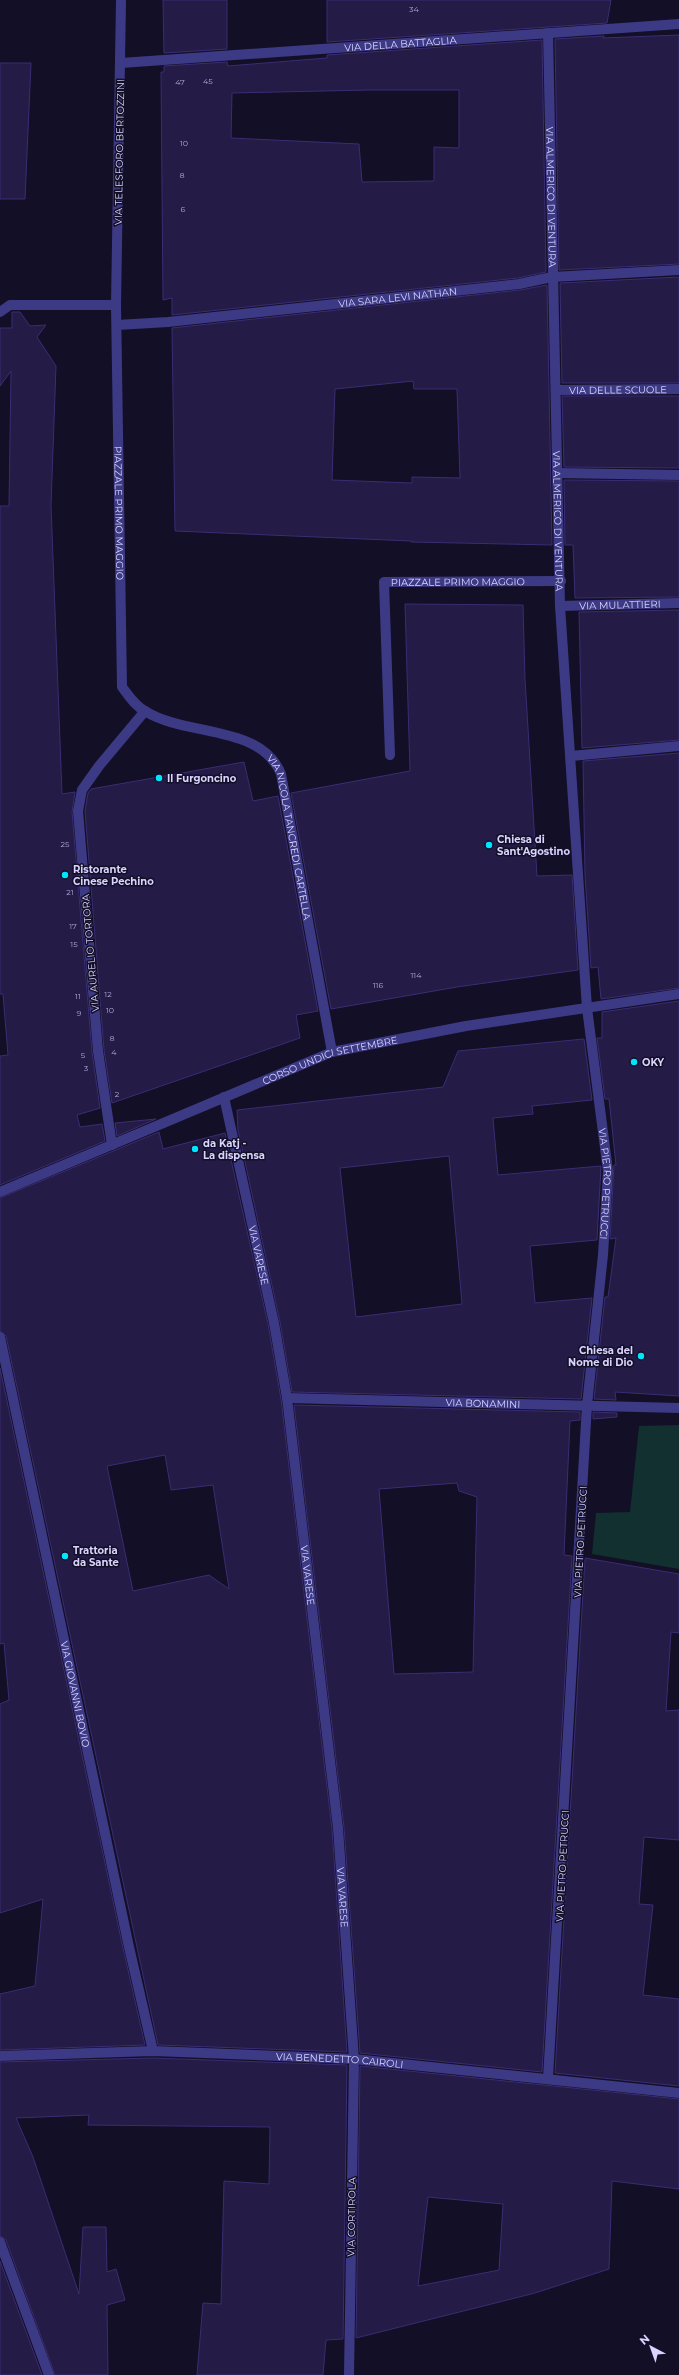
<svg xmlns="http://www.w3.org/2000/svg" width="679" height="2375" viewBox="0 0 679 2375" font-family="Montserrat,sans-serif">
  <rect width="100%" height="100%" fill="#130f26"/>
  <!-- green -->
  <path fill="#12302f" d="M679,1425V1569L592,1554L596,1513L630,1512L639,1426Z"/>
  <!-- building -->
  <path fill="#241b47" stroke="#3b2d73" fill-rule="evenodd" d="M163,0H227V49L164,53Z
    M327,0H611L607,23L327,42Z
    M679,35V264L559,270L555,39L604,36L603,38Z
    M542,40L546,272L518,278L172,315V298L163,300L161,72H164V66L227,62L228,66L327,58V55ZM369,90H459V148L434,147V181L362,182L359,144L231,138L232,93Z
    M0,63H31L25,199H0Z
    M679,277V383H562L560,283Z
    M547,285L552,545L411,542V541L175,531L172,328L520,290ZM413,381L414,389H457L460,478L412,477V483L332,480L335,389Z
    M12,312H20L30,326L46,325L37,337L56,366L51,505L62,794L75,792L72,812L92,1052L100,1108L77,1115L80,1127L102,1124L105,1141L0,1185V1056L8,1055L3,994H0V506H9L11,371L0,386V328H12Z
    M562,396H679V468L564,467Z
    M564,480L679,481V597L575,598L573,545H565Z
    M405,604L523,605L525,679L537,876L572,875L578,970L457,987L331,1009L291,793L410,771Z
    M679,610V740L582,748L579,612Z
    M679,753V988L601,999L598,967L591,968L585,874L583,761Z
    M244,762L253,801L278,796L318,1011L296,1015L300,1038L112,1103L104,1050L85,811L88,793L91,789Z
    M679,1001V1396L615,1392L616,1400L594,1399L605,1297H608L616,1238L610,1239L614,1165H616L609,1099H605L597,1038H602V1012Z
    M584,1039L592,1100L532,1106L533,1114L493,1118L498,1175L601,1166L597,1240L530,1246L535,1303L592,1298L581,1399L292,1392L280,1322L238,1130L237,1110L443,1087L458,1051ZM449,1156L462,1304L356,1317L340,1168Z
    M156,1119L117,1136L115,1123Z
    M159,1132L163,1149L225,1133L268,1324L281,1399L332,1829L347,2052L158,2045L6,1336L0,1331V1198ZM165,1455L171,1490L213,1485L229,1589L209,1575L133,1591L107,1466Z
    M0,1368L123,1948L145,2045L0,2050V1994L35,1986L43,1899L0,1913V1704L9,1700L4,1643L0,1644Z
    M294,1405L580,1412V1420L570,1421L564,1555L572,1556L542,2072L360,2053L344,1827ZM457,1483L459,1491L477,1497L473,1672L394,1674L379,1489Z
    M593,1412L617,1413V1417L593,1419Z
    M585,1558L679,1574V1633L671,1632L666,1711L679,1710V1840L644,1837L639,1904L653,1905L643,1995L679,1999V2086L555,2073Z
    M153,2058L347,2065L343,2339L326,2340L323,2375H197L203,2303L221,2304L224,2181L269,2184L270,2127L88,2125L89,2115L16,2118L33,2157L79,2294L83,2227H106L107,2272L116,2269L125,2300L107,2305L108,2375H55L6,2240L0,2236V2062Z
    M360,2066L679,2099V2189L612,2181L609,2269L535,2293L356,2338ZM428,2197L503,2204L499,2270L418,2286Z
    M0,2261L42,2375H0Z"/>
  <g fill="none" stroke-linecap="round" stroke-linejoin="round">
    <!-- minor -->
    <g stroke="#3d3a85" stroke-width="10">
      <path id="s1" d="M121,0L116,305L122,687C129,696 135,706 145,711C186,737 261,724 281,774L332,1052"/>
      <path id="s2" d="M548,33L560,606L587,1008L608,1171L603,1255L587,1405L548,2078"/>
      <path id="s3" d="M121,63L679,24"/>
      <path d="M0,312L10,305H116"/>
      <path id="s4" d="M117,325L168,322L519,284L552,277L679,270"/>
      <path id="s5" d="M556,390L679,389"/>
      <path d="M557,473L679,475"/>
      <path id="s6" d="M560,606L679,603"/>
      <path id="s7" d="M390,755L384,582L561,581"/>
      <path d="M571,756L679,746"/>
      <path id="s8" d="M224,1097L274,1323L287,1398L338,1828L354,2059L349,2375"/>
      <path d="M112,1145L98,1051L78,811L82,790L99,766L145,711"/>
      <path id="s9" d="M0,1192L332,1052L466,1026L679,994"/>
      <path id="s10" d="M0,1337L129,1947L153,2051"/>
      <path id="s11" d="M287,1398L679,1408"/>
      <path id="s12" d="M0,2056L153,2051L354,2059L679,2093"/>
      <path d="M0,2242L49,2375"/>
    </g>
  </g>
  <!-- markers -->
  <g fill="#00e5ff" stroke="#130f26" stroke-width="1.5">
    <circle cx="159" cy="778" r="4"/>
    <circle cx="489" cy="845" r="4"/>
    <circle cx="65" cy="875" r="4"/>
    <circle cx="634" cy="1062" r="4"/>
    <circle cx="195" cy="1149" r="4"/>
    <circle cx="641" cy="1356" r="4"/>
    <circle cx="65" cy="1556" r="4"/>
  </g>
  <g text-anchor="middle" stroke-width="3" stroke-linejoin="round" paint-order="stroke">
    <!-- number labels -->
    <g font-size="8" fill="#aca6d1">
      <text x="414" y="12">34</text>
      <text x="208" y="84">45</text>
      <text x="180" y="85">47</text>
      <text x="184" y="146">10</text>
      <text x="182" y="178">8</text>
      <text x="183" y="212">6</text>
      <text x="65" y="847">25</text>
      <text x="70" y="895">21</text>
      <text x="73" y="929">17</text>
      <text x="74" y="947">15</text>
      <text x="416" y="978">114</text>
      <text x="378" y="988">116</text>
      <text x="108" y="997">12</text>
      <text x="78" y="999">11</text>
      <text x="110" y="1013">10</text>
      <text x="79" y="1016">9</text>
      <text x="112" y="1041">8</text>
      <text x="114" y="1055">4</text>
      <text x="83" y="1058">5</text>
      <text x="86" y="1071">3</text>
      <text x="117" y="1097">2</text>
    </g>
    <!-- street labels -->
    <g font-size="10" fill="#d9d4ff" stroke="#130f26">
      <text dy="4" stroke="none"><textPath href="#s3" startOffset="280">VIA DELLA BATTAGLIA</textPath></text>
      <text transform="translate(119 152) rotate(-89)" y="4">VIA TELESFORO BERTOZZINI</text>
      <text dy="4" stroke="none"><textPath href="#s2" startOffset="164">VIA ALMERICO DI VENTURA</textPath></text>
      <text dy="4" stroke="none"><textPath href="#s4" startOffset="282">VIA SARA LEVI NATHAN</textPath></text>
      <text dy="4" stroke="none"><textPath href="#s5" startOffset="62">VIA DELLE SCUOLE</textPath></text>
      <text dy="4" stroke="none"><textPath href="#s1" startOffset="513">PIAZZALE PRIMO MAGGIO</textPath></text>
      <text dy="4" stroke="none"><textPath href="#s2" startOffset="488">VIA ALMERICO DI VENTURA</textPath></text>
      <text dy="4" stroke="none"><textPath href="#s7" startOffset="247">PIAZZALE PRIMO MAGGIO</textPath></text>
      <text dy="4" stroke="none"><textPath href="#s6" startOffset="60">VIA MULATTIERI</textPath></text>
      <text dy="4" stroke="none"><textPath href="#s1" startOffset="939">VIA NICOLA TANCREDI CARTELLA</textPath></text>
      <text transform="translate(90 953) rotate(-95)" y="4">VIA AURELIO TORTORA</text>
      <text dy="4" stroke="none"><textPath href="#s9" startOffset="356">CORSO UNDICI SETTEMBRE</textPath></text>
      <text dy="4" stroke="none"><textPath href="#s2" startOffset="1153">VIA PIETRO PETRUCCI</textPath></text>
      <text dy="4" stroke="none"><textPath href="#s8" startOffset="162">VIA VARESE</textPath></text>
      <text dy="4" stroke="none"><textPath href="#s11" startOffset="196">VIA BONAMINI</textPath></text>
      <text transform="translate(580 1542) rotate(-87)" y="4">VIA PIETRO PETRUCCI</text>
      <text dy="4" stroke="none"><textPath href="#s8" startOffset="486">VIA VARESE</textPath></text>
      <text dy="4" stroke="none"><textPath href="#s10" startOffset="365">VIA GIOVANNI BOVIO</textPath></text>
      <text transform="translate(562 1866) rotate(-87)" y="4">VIA PIETRO PETRUCCI</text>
      <text dy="4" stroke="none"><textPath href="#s8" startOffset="810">VIA VARESE</textPath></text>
      <text dy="4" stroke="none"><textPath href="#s12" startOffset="340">VIA BENEDETTO CAIROLI</textPath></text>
      <text transform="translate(351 2217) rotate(-89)" y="4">VIA CORTIROLA</text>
    </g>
    <!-- poi labels -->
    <g font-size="10" font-weight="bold" fill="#d9d4ff" stroke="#130f26" text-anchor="start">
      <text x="167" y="782">Il Furgoncino</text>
      <text x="497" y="843">Chiesa di<tspan x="497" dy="12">Sant'Agostino</tspan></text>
      <text x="73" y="873">Ristorante<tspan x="73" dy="12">Cinese Pechino</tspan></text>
      <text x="642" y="1066">OKY</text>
      <text x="203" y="1147">da Katj -<tspan x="203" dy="12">La dispensa</tspan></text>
      <text x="633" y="1354" text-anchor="end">Chiesa del<tspan x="633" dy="12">Nome di Dio</tspan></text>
      <text x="73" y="1554">Trattoria<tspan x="73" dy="12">da Sante</tspan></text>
    </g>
  </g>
  <!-- north arrow -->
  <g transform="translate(651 2347) rotate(319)" stroke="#130f26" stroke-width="3" paint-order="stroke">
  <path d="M0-3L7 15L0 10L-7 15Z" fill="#d9d4ff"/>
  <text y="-6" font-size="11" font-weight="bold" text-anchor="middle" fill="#d9d4ff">N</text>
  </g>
</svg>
